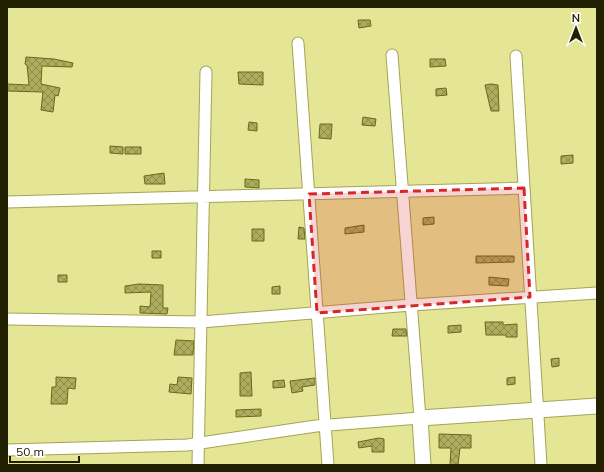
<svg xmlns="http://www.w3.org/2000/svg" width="604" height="472" viewBox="0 0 604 472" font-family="Mulish,sans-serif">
  <defs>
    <pattern id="building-cross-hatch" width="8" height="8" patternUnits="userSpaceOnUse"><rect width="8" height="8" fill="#adad5f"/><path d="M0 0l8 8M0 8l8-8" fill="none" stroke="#8c8c4c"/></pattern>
  </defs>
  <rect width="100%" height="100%" fill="#e5e596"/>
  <!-- building -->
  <path fill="url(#building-cross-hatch)" stroke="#6a6916" d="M358,20H370L371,26L359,28Z
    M26,57L54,59L73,63L72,67L42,66L41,84L60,88L58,96L55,95L53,112L41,110L43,92L7,91V84L29,85L27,65L25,64Z
    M430,59H445L446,66L430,67Z
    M238,72H263V85L239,84Z
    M491,84L498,85L499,111H491L485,85Z
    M446,88L447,95L436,96V89Z
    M363,117L376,119L375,126L362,125Z
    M249,122L257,123V131L248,130Z
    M320,124H332L331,139L319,138Z
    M110,146L123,147V154L110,153Z
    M125,147H141V154H125Z
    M573,155V163L561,164V156Z
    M164,173L165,184H145L144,176Z
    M245,179L259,180V188L245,187Z
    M434,217V224L423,225V218Z
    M364,225V232L345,234V228Z
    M299,227L304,228L305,239H298Z
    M252,229H264V241H252Z
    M152,251H161V258H152Z
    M476,256H514V262L476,263Z
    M58,275H67V282H58Z
    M489,277L509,279L508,286L489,285Z
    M139,284L163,285V308H168L167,314L140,313V306L150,307L151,292L125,293V286Z
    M280,286V294H272V287Z
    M485,322H503V325L517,324V337H506V335H486Z
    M461,325V332L448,333V326Z
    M393,329H406L407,336H392Z
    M176,340L194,341L193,355H174Z
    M559,358V366L552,367L551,359Z
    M251,372L252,396H240V373Z
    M56,377L76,378L75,389L68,388L67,404H51L52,387H56Z
    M178,377L192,378L191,394L169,392L170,384L177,385Z
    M515,377V384L507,385V378Z
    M315,378V385L302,387L303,391L292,393L290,381Z
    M284,380L285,387L273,388V381Z
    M261,409V416L236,417V410Z
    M439,434L471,435V448H460L458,465H450L451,448H439Z
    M379,438L384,439V452H372V446L359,448L358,442Z"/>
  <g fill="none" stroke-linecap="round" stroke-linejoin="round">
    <!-- street casing -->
    <g stroke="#a4a457" stroke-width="13">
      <path id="street" d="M298,43L328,465
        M516,56L541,465
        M7,202L524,188
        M7,319L201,322L411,305L597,293
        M7,450L187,445L316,426L420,418L392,55
        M198,465L206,72"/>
    </g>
    <!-- secondary casing -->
    <g stroke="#a4a457" stroke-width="17">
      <path id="secondary" d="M423,465L420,418L597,406"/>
    </g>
    <!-- street -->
    <use href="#street" stroke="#fff" stroke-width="11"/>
    <!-- secondary -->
    <use href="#secondary" stroke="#fff" stroke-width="15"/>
  </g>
  <!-- marked area -->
  <path fill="#d62828" fill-opacity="0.2" stroke="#d62828" stroke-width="3" stroke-dasharray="8 5" stroke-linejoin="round" d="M524,188L530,297L317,313L309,194Z"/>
  <!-- border -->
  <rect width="604" height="472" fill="none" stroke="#212000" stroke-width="16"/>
  <!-- north arrow -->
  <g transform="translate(576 28)" stroke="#ffffff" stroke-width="3" paint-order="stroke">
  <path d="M0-3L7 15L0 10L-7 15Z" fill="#212000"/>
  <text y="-6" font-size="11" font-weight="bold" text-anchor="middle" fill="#212000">N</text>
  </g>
  <!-- scale -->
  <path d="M10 456v6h69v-6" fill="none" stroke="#212000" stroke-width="2"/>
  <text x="16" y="456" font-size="12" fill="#212000" stroke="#ffffff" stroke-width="3" paint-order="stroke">50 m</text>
</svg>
